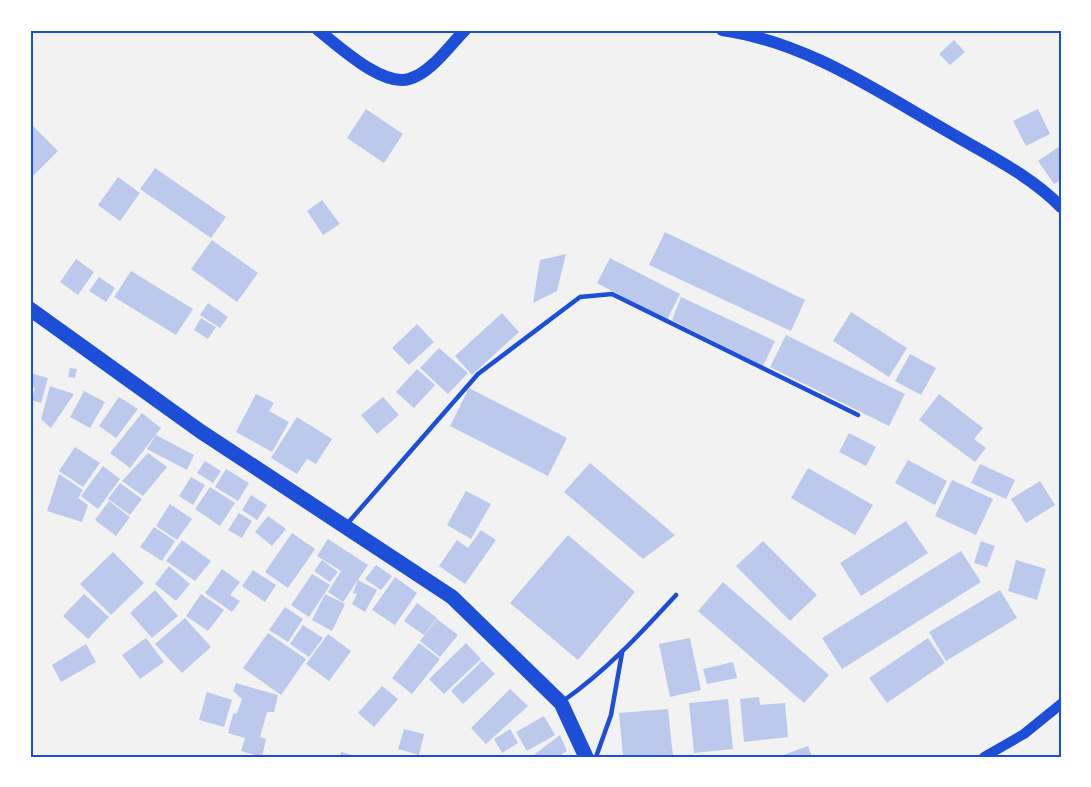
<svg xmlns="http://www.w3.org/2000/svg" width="1091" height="787" viewBox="0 0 1091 787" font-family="Arial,sans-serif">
  <rect width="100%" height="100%" fill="#f2f2f2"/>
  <!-- building -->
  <path fill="#bdc9ec" d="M954,40L965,52L950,65L939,54Z
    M366,109L403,134L384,163L347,138Z
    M1038,109L1050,134L1026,146L1013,121Z
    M30,123L58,151L30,179Z
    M1060,146L1061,180L1054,184L1038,161Z
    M155,168L226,217L211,238L140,189Z
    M118,177L140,193L120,221L98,205Z
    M322,200L340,224L323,235L307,211Z
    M665,232L805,300L791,331L649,265Z
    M212,240L258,273L237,302L191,269Z
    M566,254L557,291L533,303L540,260Z
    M610,258L680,294L667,320L597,283Z
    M76,259L94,272L78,295L60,282Z
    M131,271L193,309L176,335L114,297Z
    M99,277L115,288L106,302L89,291Z
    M681,297L775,341L763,366L672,320Z
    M208,303L228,317L220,328L200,315Z
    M851,312L907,348L889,377L833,341Z
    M502,313L519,332L472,375L455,356Z
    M201,318L216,327L208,339L194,330Z
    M417,324L434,342L409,365L392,348Z
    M786,335L905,394L889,426L770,367Z
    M439,348L468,373L448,394L420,368Z
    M910,354L936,368L921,395L895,381Z
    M70,368L77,369L75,378L68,377Z
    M417,369L435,385L414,408L396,392Z
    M30,373L48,378L41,403L31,400L35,388L30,386Z
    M50,386L74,394L51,428L41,419Z
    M469,388L567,438L548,476L450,426Z
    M84,391L105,402L90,428L70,417Z
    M256,394L274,403L269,411L289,422L272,452L236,432Z
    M939,394L983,428L974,439L986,448L975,462L919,420Z
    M119,397L138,409L116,438L99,426Z
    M383,397L399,415L377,434L361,415Z
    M142,413L161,428L130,468L110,453Z
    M297,417L332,439L316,464L307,459L297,474L271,458Z
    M849,433L876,447L866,466L839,452Z
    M156,435L194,455L187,470L147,449Z
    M75,447L100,463L83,487L59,471Z
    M148,453L167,467L143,496L122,481Z
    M908,460L947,481L935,505L895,483Z
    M205,461L221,471L213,483L197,473Z
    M590,463L675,535L643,559L564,492Z
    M980,464L1015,480L1006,499L971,483Z
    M103,466L120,479L98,509L81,496Z
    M808,468L873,505L855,535L791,498Z
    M226,469L249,483L238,501L215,487Z
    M59,474L83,490L78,498L88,505L82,522L47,511Z
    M191,477L205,485L193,505L179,496Z
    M952,480L993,499L976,535L935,516Z
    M1040,481L1055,505L1026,523L1011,499Z
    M120,483L142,499L130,515L108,499Z
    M210,487L235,503L220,526L195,509Z
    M466,491L491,504L471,539L447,525Z
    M251,495L267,505L257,520L242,510Z
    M109,501L130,517L116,536L95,520Z
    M170,504L192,519L177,540L156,526Z
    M239,513L252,521L242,538L228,530Z
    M268,516L286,529L272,546L255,532Z
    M906,521L928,553L861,596L840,563Z
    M154,527L175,541L162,561L140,547Z
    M481,530L496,540L465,584L439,566L457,540L468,548Z
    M292,533L315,549L288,588L265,572Z
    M568,535L635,592L578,660L510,603Z
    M328,539L368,565L343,602L328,592L341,571L317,556Z
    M182,540L211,561L195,581L166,561Z
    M763,541L817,595L790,621L736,566Z
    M981,541L995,546L987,567L974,563Z
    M961,551L981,582L842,669L822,638Z
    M113,552L144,583L111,615L80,584Z
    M322,560L338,572L330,582L314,571Z
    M1016,560L1046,569L1037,600L1008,591Z
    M376,565L392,576L381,590L365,579Z
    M169,566L190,584L176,601L155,584Z
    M222,569L240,582L230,595L240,601L232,612L205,593Z
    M253,570L276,585L265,602L242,586Z
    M312,574L330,585L309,617L291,605Z
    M395,577L417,593L395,625L372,610Z
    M358,580L377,590L365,612L352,604L357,594L353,593Z
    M723,582L829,675L804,703L698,611Z
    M155,590L178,616L152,638L130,613Z
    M1000,590L1017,618L946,661L929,632Z
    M84,594L109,617L88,639L63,616Z
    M201,594L224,610L208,631L186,616Z
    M325,594L345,604L332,631L312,620Z
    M417,603L437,618L424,635L404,621Z
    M285,607L303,619L288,642L269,630Z
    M185,618L211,647L182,673L155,644Z
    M437,619L458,635L440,657L420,641Z
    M303,625L323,638L309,657L290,644Z
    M268,633L306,659L281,695L243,668Z
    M328,634L351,651L329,681L306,664Z
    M146,638L164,662L140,679L122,655Z
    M690,638L701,690L670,697L659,644Z
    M928,638L945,663L887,703L869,678Z
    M419,643L440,659L412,694L392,678Z
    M466,643L481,659L444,694L429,679Z
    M86,644L96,662L61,682L52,665Z
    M482,661L495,674L463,704L451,691Z
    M733,662L737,678L707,684L703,669Z
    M236,683L278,695L274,712H267L260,737L266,739L262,757L241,751L245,738L228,733L233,714L237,713L242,699L233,691Z
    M382,686L398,699L374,727L358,713Z
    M510,689L528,706L486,744L471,728Z
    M207,692L232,700L224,727L199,720Z
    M759,697L760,705L785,703L788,737L744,742L740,699Z
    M728,699L733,749L694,753L689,703Z
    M668,709L673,757H623L619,713Z
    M544,716L555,735L527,751L516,732Z
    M404,729L424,734L419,755L398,749Z
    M510,729L518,743L502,753L494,739Z
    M560,735L567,751L557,757H537L535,754Z
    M808,746L812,757H778Z
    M341,752L357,756V757H340Z"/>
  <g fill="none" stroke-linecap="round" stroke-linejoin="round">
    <!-- service -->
    <path stroke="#1d4ed8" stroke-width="4.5" d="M347,524L478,374L580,297L612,294L858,415
      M563,701C606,671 640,634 676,595
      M596,757L611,715L622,653"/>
    <!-- tertiary -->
    <path stroke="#1d4ed8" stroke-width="10" d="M984,757L1024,734L1061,704"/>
    <!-- secondary -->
    <path stroke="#1d4ed8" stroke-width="12" d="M318,30C339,46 382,87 409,79C431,73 450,45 465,30
      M722,30C806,42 875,90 947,131C986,154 1030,175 1061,207"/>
    <!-- primary -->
    <path stroke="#1d4ed8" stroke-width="15" d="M30,309L200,431L452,597L561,703L586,757"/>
  </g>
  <!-- border -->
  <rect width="1091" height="787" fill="none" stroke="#ffffff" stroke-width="63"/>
  <rect x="32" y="32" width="1028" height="724" fill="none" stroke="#1d4ed8" stroke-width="2"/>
</svg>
